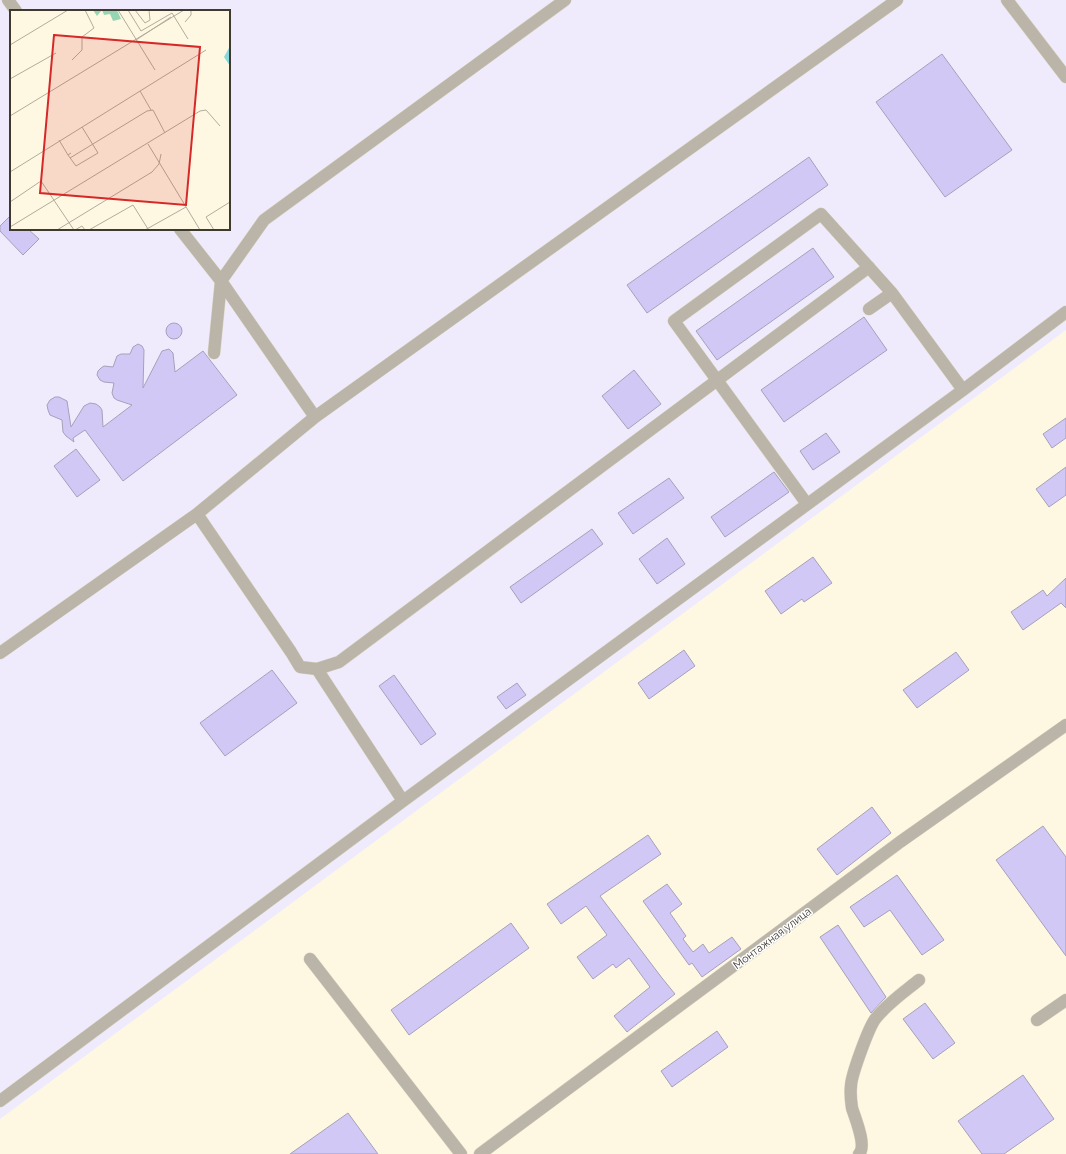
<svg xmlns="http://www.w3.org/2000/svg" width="1066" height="1154" viewBox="0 0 1066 1154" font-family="Raleway,sans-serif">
  <rect width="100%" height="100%" fill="#fef8e3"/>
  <!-- industrial -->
  <path fill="#efebfd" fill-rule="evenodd" d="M0,0H1066V330L0,1119ZM11,11H229V229H11Z"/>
  <!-- building -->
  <path fill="#d1c8f6" stroke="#a6a1ba" d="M942,54L1012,150L945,197L876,102Z
    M809,157L828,185L647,313L627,285Z
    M11,215V229H28L39,239L23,255L0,231V226Z
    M813,248L834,277L717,360L696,331Z
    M864,317L887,350L784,422L761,390Z
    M166 331a8 8 0 1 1 16 0a8 8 0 1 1-16 0Z
    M138,344L142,346L144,350L143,388L162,351L169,349L173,353L175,372L203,351L237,395L123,481L85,430L73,438L74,442L66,436L63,432L62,420L50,415L48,410L47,405L50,400L55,397H59L67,401L71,427L84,406L90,403L96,404L100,407L102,410L103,427L132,405L117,400L114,398L112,393L114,383L104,382L100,380L97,375L98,371L101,368L104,366L113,367L117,356L121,354H130L133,347Z
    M634,370L661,404L628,429L602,396Z
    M1066,418V438L1052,448L1043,434Z
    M826,433L840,452L813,470L800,451Z
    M76,449L100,480L77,497L54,466Z
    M1066,467V495L1049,507L1036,489Z
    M774,472L789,492L725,537L711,517Z
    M669,478L684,498L633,534L618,513Z
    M592,529L603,544L521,603L510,587Z
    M667,538L685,564L657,584L639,559Z
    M813,557L832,583L804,602L802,599L781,614L765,591Z
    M1066,578V608L1061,603L1023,630L1011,612L1043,590L1047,596Z
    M684,650L695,666L649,699L638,683Z
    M956,652L969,670L917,708L903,690Z
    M272,670L297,703L225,756L200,723Z
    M394,675L436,734L421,745L379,686Z
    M517,683L526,695L506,709L497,697Z
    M872,807L891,833L837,875L817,849Z
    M1043,826L1066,857V956L996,860Z
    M648,835L661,854L600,896L662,978L675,994L627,1032L614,1016L650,987L629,958L616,968L613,964L593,979L577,957L607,935L586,906L561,924L547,904Z
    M897,875L944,940L922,955L890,910L864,927L850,907Z
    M667,884L682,904L670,913L686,936L683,939L693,952L703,944L709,953L732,937L741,949L702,977L692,963L689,965L643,901Z
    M511,923L529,948L409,1035L391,1010Z
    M838,925L886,997L871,1013L820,937Z
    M925,1003L955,1043L933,1059L903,1019Z
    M717,1031L728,1047L672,1087L661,1071Z
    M1023,1075L1054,1119L1004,1154H982L958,1121Z
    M348,1113L378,1154H290Z"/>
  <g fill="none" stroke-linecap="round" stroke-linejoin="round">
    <!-- minor casing -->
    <g stroke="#dbd6c3" stroke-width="13">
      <path id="minor" d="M8,0L16,11
        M1007,0L1066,77
        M180,229L221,281L315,417
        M869,309L892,293L963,390
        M214,353L221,281L264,220L565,0
        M807,504L674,321L821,214L892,293
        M197,514L291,652L300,667L317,669L339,662L869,267
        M0,653L197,514L315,417L897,0
        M317,669L403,801
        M310,959L461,1154
        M1037,1020L1066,1000
        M0,1101L403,801L963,390L1066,312
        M480,1154L900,842L1066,725
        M859,1154C867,1146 855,1118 852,1108C851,1101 850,1093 851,1086C851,1076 869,1026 876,1018C888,1003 904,992 919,980"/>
    </g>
    <!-- minor -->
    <use href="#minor" stroke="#bab4a9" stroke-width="12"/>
  </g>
  <g text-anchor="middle" stroke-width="3" stroke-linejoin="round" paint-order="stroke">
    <!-- street labels -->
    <g font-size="11" fill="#3d3a30" stroke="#fff">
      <text transform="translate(772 938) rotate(-37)" y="4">Монтажная улица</text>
    </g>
  </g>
  <!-- overview -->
  <g transform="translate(10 10)">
    <rect width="220" height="220" fill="#fef8e3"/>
    <path d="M83,0H107L111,9L103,11L100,4L94,5L92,0L87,6Z" fill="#96d5b4"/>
    <path d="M220,36V56L214,47Z" fill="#88d8de"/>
    <path fill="none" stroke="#b1ac9b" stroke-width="1" d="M108,0L145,60M118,0L131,21L162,3L178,29M125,0L135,13L140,10L139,0M175,12L181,5V0M126,30L161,7M0,35L58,0M62,50L72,40V27L84,18L75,0M0,69L46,43M130,81L141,100M0,106L174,0M49,130L58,145L61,143M138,134L190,220M58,145L66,156L88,143L72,117M60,148L137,101L143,100L155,123M0,162L196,40M0,192L31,171L64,220M0,217L190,101L196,100L210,116M47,220L142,162L149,154L151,144M65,220L72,216L75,220M79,220L123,195L138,219M135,220L176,197M204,220L196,207L220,192"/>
    <path fill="#d62828" fill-opacity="0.15" stroke="#d62828" stroke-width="2" d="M44,25L190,37L176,195L30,183Z"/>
    <rect width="220" height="220" fill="none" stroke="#3d3a30" stroke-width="2"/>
  </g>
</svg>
